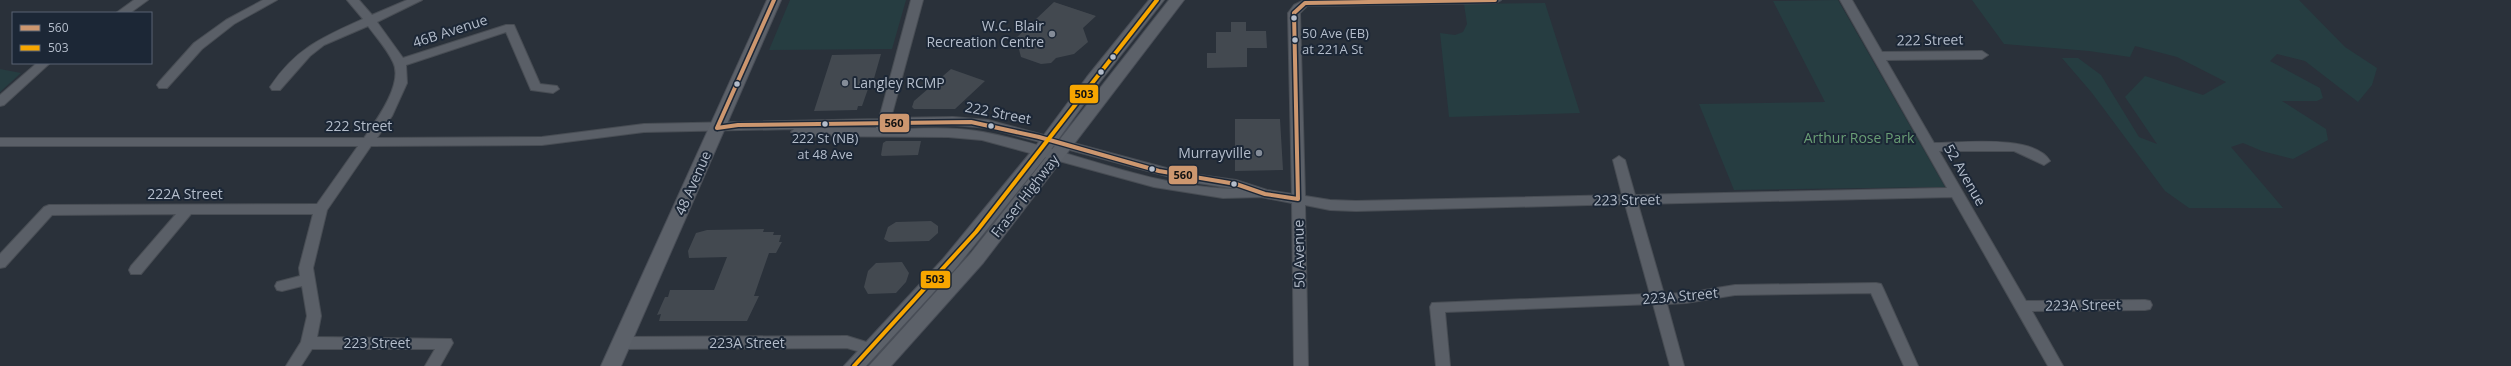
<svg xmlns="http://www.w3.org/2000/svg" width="2511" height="366" viewBox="0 0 2511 366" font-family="'Open Sans',sans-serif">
  <rect width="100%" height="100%" fill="#2a313a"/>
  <!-- green -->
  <path fill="#263d41" d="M790,0H906L892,49L769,50Z
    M1838,0L1945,187L1734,190L1699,104L1825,102L1773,1Z
    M1972,0H2299L2345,47L2377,68L2372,85L2358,102L2305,61L2277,54L2270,61L2320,88L2323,98L2317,101H2282L2326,129L2328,140L2293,159L2262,151L2243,143L2231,147L2283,208H2189L2165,191L2092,93L2062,58H2078L2101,75L2139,137L2157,144L2125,97L2145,76L2203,95L2226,82L2177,57L2135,46L2130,57L2089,51L2004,44Z
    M1545,3L1580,113L1449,117L1440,33L1455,35L1463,32L1467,24L1464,4Z
    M0,69L21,73L0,92Z"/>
  <!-- building -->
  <path fill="#434950" d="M1054,2L1096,16L1083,28L1088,42L1074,54L1056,58L1051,63L1041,64L1021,57L1016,38Z
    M1231,22H1246V31H1266L1267,48H1247V67L1207,68V53H1216V32H1231Z
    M881,54L871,89H868L862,106H858L857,110L814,111L832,55Z
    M951,69L985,81L955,109H914L912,107L914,101Z
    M1235,119H1280L1283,170L1235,171Z
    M886,141H921L918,155L882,156L881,155L883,143Z
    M931,221L938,226V233L929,241L889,242L884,239L888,227L896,222Z
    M764,229L763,232H774L773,235H781L779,242H782L776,253H769L754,296H759L747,321H659L661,314L657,315L665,297H668L670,290H714L727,257L689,258L688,251L696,233L707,230Z
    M902,262L909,273L906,282L896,293L868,294L864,287L868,271L876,263Z"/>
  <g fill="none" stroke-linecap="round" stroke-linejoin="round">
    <!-- minor casing -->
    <g stroke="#484d54" stroke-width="2">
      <path id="minor" d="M134,0H148L130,13H116Z
        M263,0H277L234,24L202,49L167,88H159L157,85L159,82L194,43L226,20Z
        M347,0H359L372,15L407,0H422L377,22L403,58L506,25H514L540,84L557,86L559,89L553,93L531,90L506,32L406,65L407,83L392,116L377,138L542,137L644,124L879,119L911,0H923L891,118L953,117L988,120L1185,173L1236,180L1267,190L1292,194L1288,13L1294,5L1304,0H1501L1495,3L1307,6L1300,13L1305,196L1330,200L1356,201L1622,195L1613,160L1619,156L1625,160L1635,195L1947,188L1840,0H1852L1882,52L1982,51L1988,55L1982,59L1886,60L1934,143C1962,143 2034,134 2050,161L2044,165L2014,151H1939L2026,301L2145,300L2150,301L2152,305L2150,309L2145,310L2032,311L2063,366H2048L1952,197L1638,204L1664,294L1686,293L1735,285L1876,283L1881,284L1883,288L1918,366H1904L1871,293L1735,295L1686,303L1667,304L1684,366H1670L1653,304L1445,312L1450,366H1436L1430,307L1432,303L1650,294L1625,204L1356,211L1330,210L1305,205L1308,366H1294L1292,203L1261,197L1223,198L1154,187L982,140L948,137L797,136L791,132L794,129L644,132L542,145L371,146L327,210L313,268L321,316L317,337L451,339L453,343L440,366H425L435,349H312L301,366H286L301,342L307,316L302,286L282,291L277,290L275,286L277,282L300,276L299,268L313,214H191L141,274H131L129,270L131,266L176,214L52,215L5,267L0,268V254L44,207L49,205L317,204L358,146H0V138H364C376,121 404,83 393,62C387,49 376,37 368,26L324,45L310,56L280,90H272L270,87C296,48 323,37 363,19ZM953,125L988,128L1185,181L1237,189C1148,188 1068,148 983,132C952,126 919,129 888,129L889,126ZM876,127V128H819Z
        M37,63H50L4,105L0,106V95Z
        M847,336L876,345L878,349L876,353L871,355L847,348L622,349L617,347L615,343L617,339L622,337Z"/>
    </g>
    <!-- major casing -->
    <g stroke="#484d56" stroke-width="2">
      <path id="major" d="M767,0H781L621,366H601Z
        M1149,0H1164L1099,83L1047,155L955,269L866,366H844L943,259L1035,147L1087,77Z
        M1169,0H1184L983,263L891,366H869L971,253Z"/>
    </g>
    <!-- minor -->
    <use href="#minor" fill="#5a5f67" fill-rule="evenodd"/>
    <!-- major -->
    <use href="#major" fill="#5c6169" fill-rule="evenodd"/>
    <!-- bus-1 casing -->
    <g stroke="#1c2736" stroke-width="7">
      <path id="bus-1" d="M717,128L738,125L971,122L1039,137L1159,171L1236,184L1265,194L1298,199
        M717,128L774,0
        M1298,199L1294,13L1305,3L1495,0"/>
    </g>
    <!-- bus-2 casing -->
    <g stroke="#1c2736" stroke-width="7">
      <path id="bus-2" d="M854,366L976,232L1157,0"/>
    </g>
    <!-- bus-1 -->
    <use href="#bus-1" stroke="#cd976f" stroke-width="4"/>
    <!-- bus-2 -->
    <use href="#bus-2" stroke="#f7a600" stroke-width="4"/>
  </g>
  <!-- markers -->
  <g fill="#b4bdcb" stroke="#1c2736" stroke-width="1.5">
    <circle cx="1294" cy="18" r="3.5"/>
    <circle cx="1295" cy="40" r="3.5"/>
    <circle cx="1113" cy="57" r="3.5"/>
    <circle cx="1101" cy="72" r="3.5"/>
    <circle cx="737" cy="84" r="3.5"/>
    <circle cx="825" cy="124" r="3.5"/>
    <circle cx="991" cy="126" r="3.5"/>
    <circle cx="1152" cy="169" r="3.5"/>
    <circle cx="1234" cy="184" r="3.5"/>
  </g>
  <g fill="#848c98" stroke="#1c2736" stroke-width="1.5">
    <circle cx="1052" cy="34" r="4"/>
    <circle cx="845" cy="83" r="4"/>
    <circle cx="1259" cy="153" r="4"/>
  </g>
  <g text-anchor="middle" stroke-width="4" stroke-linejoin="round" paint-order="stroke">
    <!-- bus labels -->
    <g font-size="13" fill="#b4bdcb" stroke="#1c2736" text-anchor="start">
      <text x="1302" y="38">50 Ave (EB)<tspan x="1302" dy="16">at 221A St</tspan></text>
      <text x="825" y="143" text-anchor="middle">222 St (NB)<tspan x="825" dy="16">at 48 Ave</tspan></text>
    </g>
    <!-- poi labels -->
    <g font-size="14" fill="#b4bdcb" stroke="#1c2736" text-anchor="end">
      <text x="1044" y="31">W.C. Blair<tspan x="1044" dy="16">Recreation Centre</tspan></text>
      <text x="853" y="88" text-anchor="start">Langley RCMP</text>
      <text x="1251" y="158">Murrayville</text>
    </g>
    <!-- street labels -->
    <g font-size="14" fill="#b4bdcb" stroke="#1c2736">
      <text transform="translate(450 31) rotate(-18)" y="5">46B Avenue</text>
      <text transform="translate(1930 40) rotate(-1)" y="5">222 Street</text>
      <text transform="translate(998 113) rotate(11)" y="5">222 Street</text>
      <text x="359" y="131">222 Street</text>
      <text transform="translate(1965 175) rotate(60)" y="5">52 Avenue</text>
      <text transform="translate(693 183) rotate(-66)" y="5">48 Avenue</text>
      <text x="185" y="199">222A Street</text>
      <text transform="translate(1025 196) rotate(-52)" y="5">Fraser Highway</text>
      <text transform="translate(1627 200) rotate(-1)" y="5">223 Street</text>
      <text transform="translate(1299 254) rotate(-91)" y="5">50 Avenue</text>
      <text transform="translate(1680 296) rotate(-5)" y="5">223A Street</text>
      <text transform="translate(2083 305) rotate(-1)" y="5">223A Street</text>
      <text x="377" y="348">223 Street</text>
      <text x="747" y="348">223A Street</text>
    </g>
    <!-- park labels -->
    <g font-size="14" fill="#699e75" stroke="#1c2736">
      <text x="1859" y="143">Arthur Rose Park</text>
    </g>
  </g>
  <g stroke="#1c2736" stroke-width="1.5">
    <rect x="1069" y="84" width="30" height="20" rx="4" fill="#f7a600"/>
    <rect x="879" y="113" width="31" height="20" rx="4" fill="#cd976f"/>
    <rect x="1168" y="165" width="30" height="20" rx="4" fill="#cd976f"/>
    <rect x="920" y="270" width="31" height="19" rx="4" fill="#f7a600"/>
  </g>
  <g font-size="11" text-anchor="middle" font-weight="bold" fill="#111">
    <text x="1084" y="98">503</text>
    <text x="894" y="127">560</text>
    <text x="1183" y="179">560</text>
    <text x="935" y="283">503</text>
  </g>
  <!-- legend -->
  <rect x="12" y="12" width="140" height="52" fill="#1c2736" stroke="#596372"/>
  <rect x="20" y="25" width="20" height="6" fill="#cd976f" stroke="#596372"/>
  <text x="48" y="32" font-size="12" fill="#b4bdcb">560</text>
  <rect x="20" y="45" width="20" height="6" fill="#f7a600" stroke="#596372"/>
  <text x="48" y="52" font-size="12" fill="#b4bdcb">503</text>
</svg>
